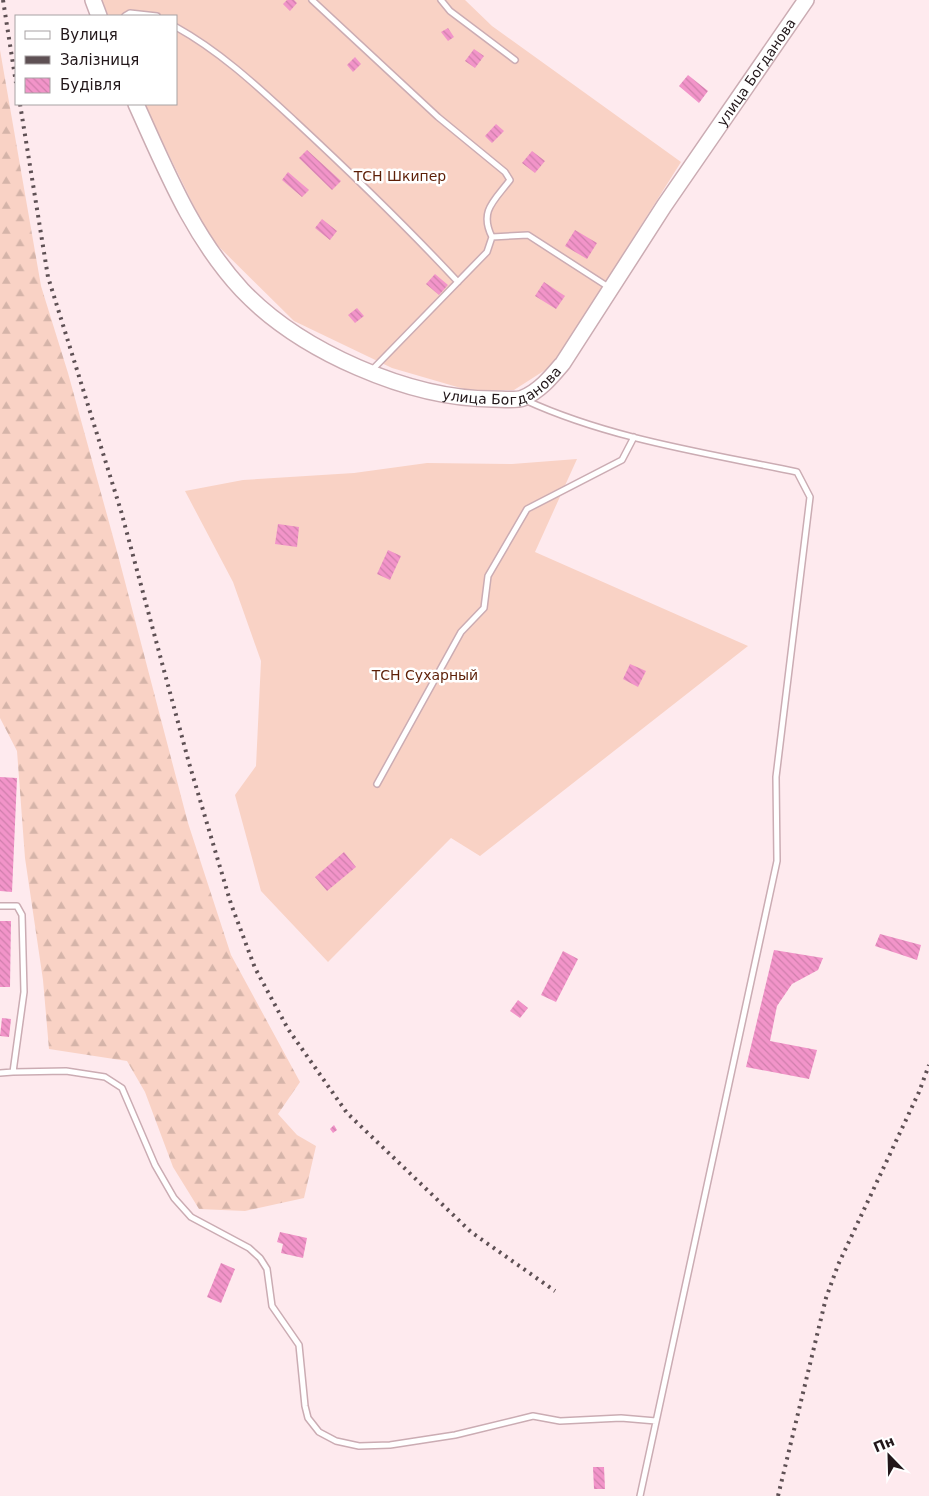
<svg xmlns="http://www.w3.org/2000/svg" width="929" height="1496" viewBox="0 0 929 1496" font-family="'DejaVu Sans',sans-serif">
  <defs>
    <pattern id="forest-firs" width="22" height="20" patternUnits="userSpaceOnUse" patternTransform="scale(1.25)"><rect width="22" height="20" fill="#f9d2c5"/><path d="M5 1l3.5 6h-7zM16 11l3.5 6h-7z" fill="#d5b4a9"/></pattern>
    <pattern id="building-back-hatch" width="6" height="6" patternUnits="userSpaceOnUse" patternTransform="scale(1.25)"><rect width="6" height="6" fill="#f294c9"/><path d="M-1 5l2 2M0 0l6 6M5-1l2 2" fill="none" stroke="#cf7fac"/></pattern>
  </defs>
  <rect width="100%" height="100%" fill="#feeaee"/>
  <!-- forest -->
  <path fill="url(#forest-firs)" d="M0,50L41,286L68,373L118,555L188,823L231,955L300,1082L278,1114L297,1135L316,1146L304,1198L245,1211L199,1209L173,1167L145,1092L127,1061L49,1049L43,980L25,858L17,751L0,718Z"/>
  <!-- garden -->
  <path fill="#f9d2c5" d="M102,0H465L492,26L681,162L553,365L514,390L471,391L392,368L294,321L209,237L144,104H176V16H108Z
    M577,459L535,552L748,646L480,856L451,838L328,962L261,891L235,795L256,766L261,661L233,582L185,491L243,480L354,473L427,463L512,464Z"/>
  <!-- building -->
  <path fill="url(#building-back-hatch)" d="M287,0H294L297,3L290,11L283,4Z
    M448,28L454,37L448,41L441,32Z
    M474,49L484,56L475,68L465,61Z
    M355,57L361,64L353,72L347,65Z
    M688,75L708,91L699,103L679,86Z
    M496,124L504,131L492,143L485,136Z
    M307,150L341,181L332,190L299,158Z
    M532,151L545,161L535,173L522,163Z
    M288,172L309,190L302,197L282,180Z
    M322,219L337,231L330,240L315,228Z
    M575,230L597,243L587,259L565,246Z
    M435,274L448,285L439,295L426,284Z
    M544,282L565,296L556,309L535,296Z
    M357,308L364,316L355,323L348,315Z
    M278,524L299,527L297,547L275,544Z
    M388,550L401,556L390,580L377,574Z
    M630,664L646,671L638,687L623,679Z
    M0,777L17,778L12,892L0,891Z
    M344,852L356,867L327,891L315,877Z
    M0,921H11L10,987H0Z
    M880,934L921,945L917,960L875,946Z
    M774,950L823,958L818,970L792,984L777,1006L770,1041L817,1050L809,1079L746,1067Z
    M563,951L578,959L556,1002L541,995Z
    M518,1000L528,1008L520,1018L510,1011Z
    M2,1018L11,1019L9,1037L0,1036Z
    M334,1125L337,1130L333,1133L330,1129Z
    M280,1232L307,1238L303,1258L281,1253L283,1244L277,1242Z
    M221,1263L235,1269L221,1303L207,1297Z
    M593,1467H604L605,1489H594Z"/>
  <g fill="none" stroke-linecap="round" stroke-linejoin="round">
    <!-- service casing -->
    <g stroke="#cbacb3" stroke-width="8">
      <path id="service" d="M312,0L438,117L505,172L510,180C494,201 479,211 492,237L487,252L371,371
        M441,0L450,11L515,60
        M125,16L130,13L157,16
        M176,27C221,52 258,87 295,121C351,173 406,226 458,282
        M492,237L528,235L610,288
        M525,400C610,439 706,453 797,472L810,497L776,777L777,861L640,1496
        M377,784L461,632L484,608L488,576L527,509L622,460L634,437
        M0,906H17L22,915L24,992L13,1072L0,1073
        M13,1072L66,1071L105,1077L122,1088L155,1165L174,1198L191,1217L249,1248L260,1258L267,1269L272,1306L299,1345L305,1406L308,1418L319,1432L336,1441L359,1446L390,1445L455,1435L533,1416L560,1421L621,1418L656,1421"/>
    </g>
    <!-- primary casing -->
    <g stroke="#cbacb3" stroke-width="18">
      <g id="primary">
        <path d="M93,0L99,16"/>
        <path id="s1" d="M136,104C166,170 192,236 242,290C300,351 409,399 493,399C502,399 516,401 523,398C540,391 552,376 563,363L664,206L806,0"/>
      </g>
    </g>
    <!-- service -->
    <use href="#service" stroke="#fff" stroke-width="5"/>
    <!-- primary -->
    <use href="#primary" stroke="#fff" stroke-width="15"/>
    <!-- rail -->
    <path stroke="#5e5054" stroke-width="4" stroke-dasharray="2.5 5" stroke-linecap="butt" d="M3,0L16,83
      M20,104L48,277L121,511L189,763L231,904L255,968L288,1029L347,1113L471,1232L555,1291
      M778,1496L826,1298L838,1265L919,1092L929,1065"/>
  </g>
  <g text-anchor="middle" stroke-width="5" stroke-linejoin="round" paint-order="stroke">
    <!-- street labels -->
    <g font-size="14" fill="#22171a" stroke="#fff">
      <text dy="5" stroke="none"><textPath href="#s1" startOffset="928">улица Богданова</textPath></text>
      <text dy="5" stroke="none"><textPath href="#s1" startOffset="508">улица Богданова</textPath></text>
    </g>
    <!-- park labels -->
    <g font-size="14" fill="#5d1f07" stroke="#fff">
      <text x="400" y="181">ТСН Шкипер</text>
      <text x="425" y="680">ТСН Сухарный</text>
    </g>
  </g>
  <!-- legend -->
  <rect x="15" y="15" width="162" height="90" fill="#ffffff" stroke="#a7a2a3"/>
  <rect x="25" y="31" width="25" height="8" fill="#ffffff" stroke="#a7a2a3"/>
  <text x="60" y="40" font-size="15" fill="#22171a">Вулиця</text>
  <rect x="25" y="56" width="25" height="8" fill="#5e5054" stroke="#a7a2a3"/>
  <text x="60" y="65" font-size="15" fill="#22171a">Залізниця</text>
  <rect x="25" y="78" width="25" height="15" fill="url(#building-back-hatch)" stroke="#a7a2a3"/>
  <text x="60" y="90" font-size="15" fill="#22171a">Будівля</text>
  <!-- north arrow -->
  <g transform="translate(889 1456) rotate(337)" stroke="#ffffff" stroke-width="4" paint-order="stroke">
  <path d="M0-4L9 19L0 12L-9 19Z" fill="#22171a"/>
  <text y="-8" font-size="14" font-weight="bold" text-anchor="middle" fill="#22171a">Пн</text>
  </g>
</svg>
